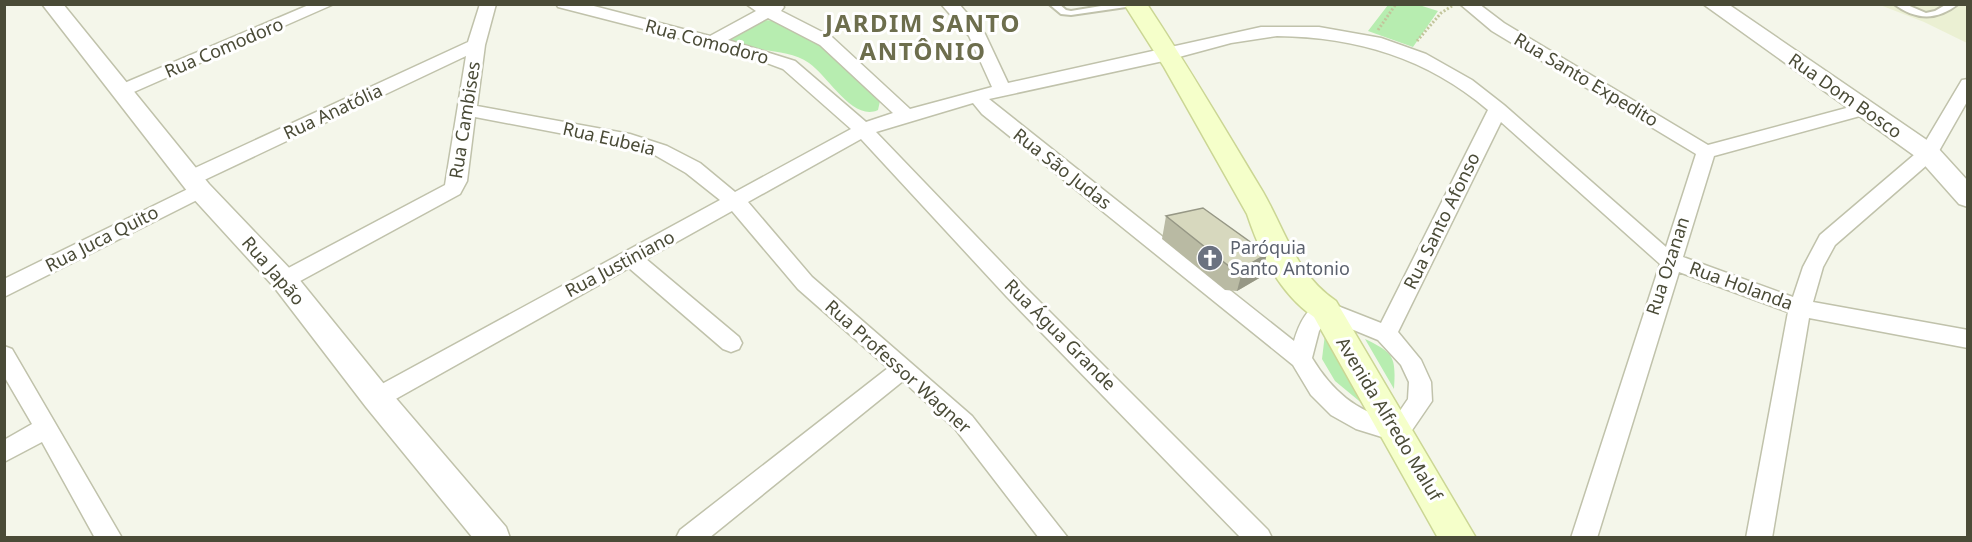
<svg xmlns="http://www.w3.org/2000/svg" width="1972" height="542" viewBox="0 0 1972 542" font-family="'Noto Sans',sans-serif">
  <rect width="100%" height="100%" fill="#f4f6ea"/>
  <!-- education -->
  <path fill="#ebf0d3" d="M1880,5H1967V43L1924,22Z"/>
  <!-- green -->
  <path fill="#b7edb0" d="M1388,5H1419L1438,11L1413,47L1368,31Z
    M764,20C799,20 850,71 875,94L880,101L878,110C853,122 828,76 809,63C786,47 752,54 729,39Z
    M1325,334L1364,405L1335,381L1322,359Z
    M1365,339C1394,353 1396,356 1394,389Z"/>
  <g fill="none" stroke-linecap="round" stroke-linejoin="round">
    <!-- service casing -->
    <g stroke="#c0c2ab" stroke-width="4">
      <path id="service" d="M1049,4H1059L1066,10L1071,11L1113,4H1137L1133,6L1071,15L1061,14Z
        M1894,4H1905L1926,13L1935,11L1947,4H1958C1937,21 1915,20 1894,4Z"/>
    </g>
    <!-- minor casing -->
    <g stroke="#c0c2ab" stroke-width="3">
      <path id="minor" d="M311,4H334L127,95H115L112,91L115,87Z
        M480,4H496L485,45L477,106L630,134L667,146L700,163L735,192L851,129L783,69L745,55L558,7L556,4H586L710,36L756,11L746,4H782L784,7L781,11L832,37L910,109L992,87L969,36L941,4H959L985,34L1008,83L1261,27H1319L1381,38L1426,54L1472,80L1504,105L1666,247L1696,154L1492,31L1460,4H1479L1504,23L1708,145L1865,103L1871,105L1874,109L1871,113L1714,156L1683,257L1793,297L1803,267L1820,235L1921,149L1962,80L1968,79V100L1935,158L1835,245L1823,267L1813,302L1968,330V348L1809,318L1772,538H1746L1788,312L1679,272L1597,538H1571L1660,264L1501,122L1398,332L1421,360L1431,382L1432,401L1406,439L1398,442L1356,429L1331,415L1311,395L1293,365L982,114L973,103L876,132L1023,285L1268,530L1272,538H1241L1007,297L861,139L748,202L812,277L972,416L1068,538H1039L956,430L903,381L709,538H676L680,530L888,368L798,289L732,211L646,259L739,337L742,343L739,349L731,352L723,349L629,268L385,405L377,408L369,405L365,398L369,391L720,200L686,173L653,154L627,146L475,117L467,181L460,194L291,286L284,288L277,286L273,280L277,274L445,185L466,56L198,183H184L181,178L184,173L468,42ZM768,18L820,45L893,113L866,122L795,61L728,40ZM1277,36C1357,37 1427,58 1488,110L1381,323L1325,301C1307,306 1299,324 1294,341L989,99L1168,60L1231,43ZM1327,319L1378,340L1401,365L1409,382L1408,399L1393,421C1356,411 1332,391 1312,358L1319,331Z
        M200,183L207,185L210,190L207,195L4,297V279Z
        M4,346L12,349L122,538H95L42,442L4,462V440L32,424L4,376Z"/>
    </g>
    <!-- tertiary casing -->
    <g stroke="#c0c2ab" stroke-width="3">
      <path id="tertiary" d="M42,4H63L209,184L294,273L388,389L506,527L510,538H473L366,407L274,287L191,196Z
        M1703,4H1728L1937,147L1968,181V207L1959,204L1919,159Z"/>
    </g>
    <!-- secondary casing -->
    <g stroke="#cbd694" stroke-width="3">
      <path id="secondary" d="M1124,4H1147C1188,66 1225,129 1263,192C1286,232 1296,274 1336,301L1476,538H1438L1314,317C1279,293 1260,253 1247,214L1164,67Z"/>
    </g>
    <!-- path -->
    <path stroke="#c2c59b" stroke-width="3" stroke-dasharray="2 2" stroke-linecap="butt" d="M1378,30L1396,4
      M1417,41L1441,13L1452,6"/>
    <!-- service -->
    <use href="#service" fill="#fff" fill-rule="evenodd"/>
    <!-- minor -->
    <use href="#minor" fill="#fff" fill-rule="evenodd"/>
    <!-- tertiary -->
    <use href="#tertiary" fill="#fff" fill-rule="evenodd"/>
    <!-- secondary -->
    <use href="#secondary" fill="#f5ffca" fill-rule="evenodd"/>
  </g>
  <!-- wall -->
  <path fill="#b9baa3" d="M1166,216L1261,277L1237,291L1225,290L1162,239Z"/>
  <!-- shaded-wall -->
  <path fill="#969785" d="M1267,254L1261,277L1237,291L1243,268Z"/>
  <!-- building -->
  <path fill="#d7d8be" stroke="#969785" stroke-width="1.5" d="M1203,208L1267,254L1243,268L1230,267L1166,216Z"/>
  <!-- icons -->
  <defs>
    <g id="church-disc" transform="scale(1.35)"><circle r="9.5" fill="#6b7280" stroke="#fff"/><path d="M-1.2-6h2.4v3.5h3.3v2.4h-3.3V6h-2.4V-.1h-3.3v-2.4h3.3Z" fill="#fff"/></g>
  </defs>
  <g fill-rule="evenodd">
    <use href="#church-disc" x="1210" y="258"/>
  </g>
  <g text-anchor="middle" stroke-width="6" stroke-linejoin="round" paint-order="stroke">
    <!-- street labels -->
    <g font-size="18" fill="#4a4b37" stroke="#fff">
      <text transform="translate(707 42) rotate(15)" y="6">Rua Comodoro</text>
      <text transform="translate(224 48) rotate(-23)" y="6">Rua Comodoro</text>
      <text transform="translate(1586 80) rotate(31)" y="6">Rua Santo Expedito</text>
      <text transform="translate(1845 96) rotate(35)" y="6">Rua Dom Bosco</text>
      <text transform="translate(333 112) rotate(-25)" y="6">Rua Anatólia</text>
      <text transform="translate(465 120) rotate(-81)" y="6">Rua Cambises</text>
      <text transform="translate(609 139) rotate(13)" y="6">Rua Eubeia</text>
      <text transform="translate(1062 169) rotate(38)" y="6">Rua São Judas</text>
      <text transform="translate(1442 221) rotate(-64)" y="6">Rua Santo Afonso</text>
      <text transform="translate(102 239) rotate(-27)" y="6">Rua Juca Quito</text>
      <text transform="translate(620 264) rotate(-28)" y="6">Rua Justiniano</text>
      <text transform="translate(1668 266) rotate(-72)" y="6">Rua Ozanan</text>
      <text transform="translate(273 271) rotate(49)" y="6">Rua Japão</text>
      <text transform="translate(1741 286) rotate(20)" y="6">Rua Holanda</text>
      <text transform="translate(1060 335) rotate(45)" y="6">Rua Água Grande</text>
      <text transform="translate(898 367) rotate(42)" y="6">Rua Professor Wagner</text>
      <text transform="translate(1389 419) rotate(59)" y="6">Avenida Alfredo Maluf</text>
    </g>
    <!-- worship labels -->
    <g font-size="18" fill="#5b616d" stroke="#fff" text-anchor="start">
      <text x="1230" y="254">Paróquia<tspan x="1230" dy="21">Santo Antonio</tspan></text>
    </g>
    <!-- district labels -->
    <g font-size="24" font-weight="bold" letter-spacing="1.5" fill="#6d6e4d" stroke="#fff">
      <text x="923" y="32">JARDIM SANTO<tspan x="923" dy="28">ANTÔNIO</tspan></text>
    </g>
  </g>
  <!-- border -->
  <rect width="1972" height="542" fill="none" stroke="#4a4b37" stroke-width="12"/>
</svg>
